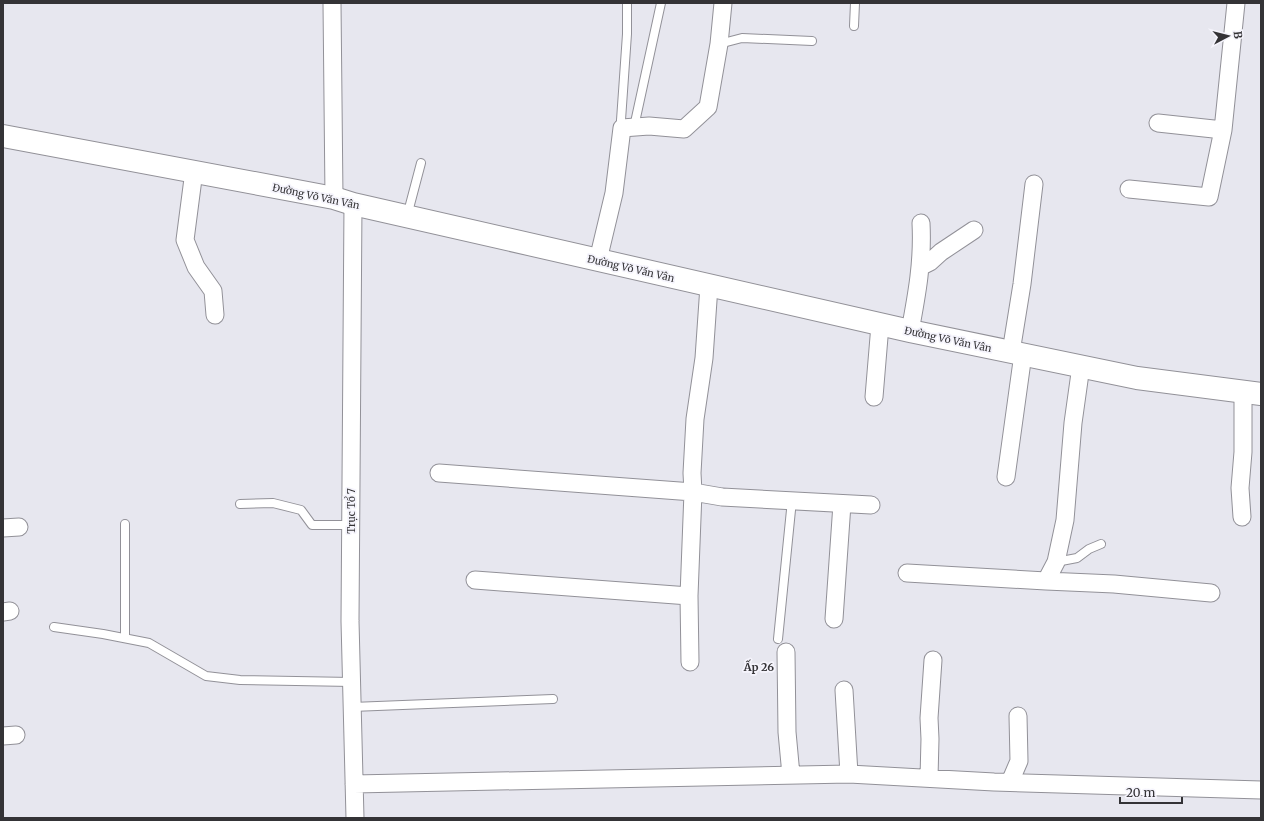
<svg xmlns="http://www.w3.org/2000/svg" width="1264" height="821" viewBox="0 0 1264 821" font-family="Merriweather,serif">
  <rect width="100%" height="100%" fill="#e7e7ef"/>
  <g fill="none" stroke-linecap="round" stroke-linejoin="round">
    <!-- lane casing -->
    <g stroke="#929198" stroke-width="10">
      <path id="lane" d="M854,26L855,3
        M719,44L742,38L812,41
        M634,127L661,3
        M622,128L621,120L627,34V3
        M407,216L421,163
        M240,504L273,503L301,510L312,525H351
        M125,524V638
        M1056,562L1077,558L1089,549L1101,544
        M54,627L103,634L149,643L206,676L240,680L352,682
        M778,639L792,500
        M352,707L553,699"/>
    </g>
    <!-- street casing -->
    <g stroke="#929198" stroke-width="19">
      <path id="street" d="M332,3L334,198
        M1158,123L1223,130
        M194,171L185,240L196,267L213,291L215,315
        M1129,189L1209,197L1223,130L1236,3
        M353,204L350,621L355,818
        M598,260L614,193L622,128L649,126L684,129L708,107L719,44L723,3
        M920,267L930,262L941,252L974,230
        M910,331C917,294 923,261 921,223
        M1011,352L1022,284L1034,184
        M874,397L880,325
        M439,473L693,492L722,497L871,505
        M1006,477L1023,354
        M1242,517L1240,488L1243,452V392
        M3,528L19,527
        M907,573L1046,581L1056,562L1065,520L1073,423L1081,366
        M475,580L689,596L693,492L692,473L695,419L704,358L709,286
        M1046,581L1114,584L1211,593
        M689,596L690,662
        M3,612L10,611
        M834,619L842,504
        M786,652L787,732L791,775
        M844,690L849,774
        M3,736L16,735
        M929,778L930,739L929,718L933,660
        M1010,782L1019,761L1018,716
        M354,784L849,774L994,782L1261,790"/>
    </g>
    <!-- secondary casing -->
    <g stroke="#929198" stroke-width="24">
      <path id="secondary" d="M3,136L334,198L353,204L910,331L1137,378L1261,394"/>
    </g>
    <!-- lane -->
    <use href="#lane" stroke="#fff" stroke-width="8"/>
    <!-- street -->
    <use href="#street" stroke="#fff" stroke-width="17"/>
    <!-- secondary -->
    <use href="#secondary" stroke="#fff" stroke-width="22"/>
  </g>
  <g text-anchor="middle" stroke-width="3.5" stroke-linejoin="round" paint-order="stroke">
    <!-- street labels -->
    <g font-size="10" fill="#343336" stroke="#f5f4fc">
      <text transform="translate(316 196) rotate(12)" y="4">Đường Võ Văn Vân</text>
      <text transform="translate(631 268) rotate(13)" y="4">Đường Võ Văn Vân</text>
      <text transform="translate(948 339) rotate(12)" y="4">Đường Võ Văn Vân</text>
      <text transform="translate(351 511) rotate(-90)" y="4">Trục Tổ 7</text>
    </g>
    <!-- neighbourhood labels -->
    <g font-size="11" font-weight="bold" fill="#343336" stroke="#f5f4fc">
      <text x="759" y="671">Ấp 26</text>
    </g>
  </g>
  <!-- border -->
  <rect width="1264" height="821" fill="none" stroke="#343336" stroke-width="8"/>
  <!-- north arrow -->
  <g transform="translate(1228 36) rotate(83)" stroke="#f5f4fc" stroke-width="3" paint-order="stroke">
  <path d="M0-3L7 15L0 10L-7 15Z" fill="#343336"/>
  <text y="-6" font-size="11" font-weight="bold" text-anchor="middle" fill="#343336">B</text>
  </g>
  <!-- scale -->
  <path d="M1120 797v6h62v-6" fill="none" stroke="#343336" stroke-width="2"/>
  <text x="1126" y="797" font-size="12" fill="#343336" stroke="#f5f4fc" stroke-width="3" paint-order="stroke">20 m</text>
</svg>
